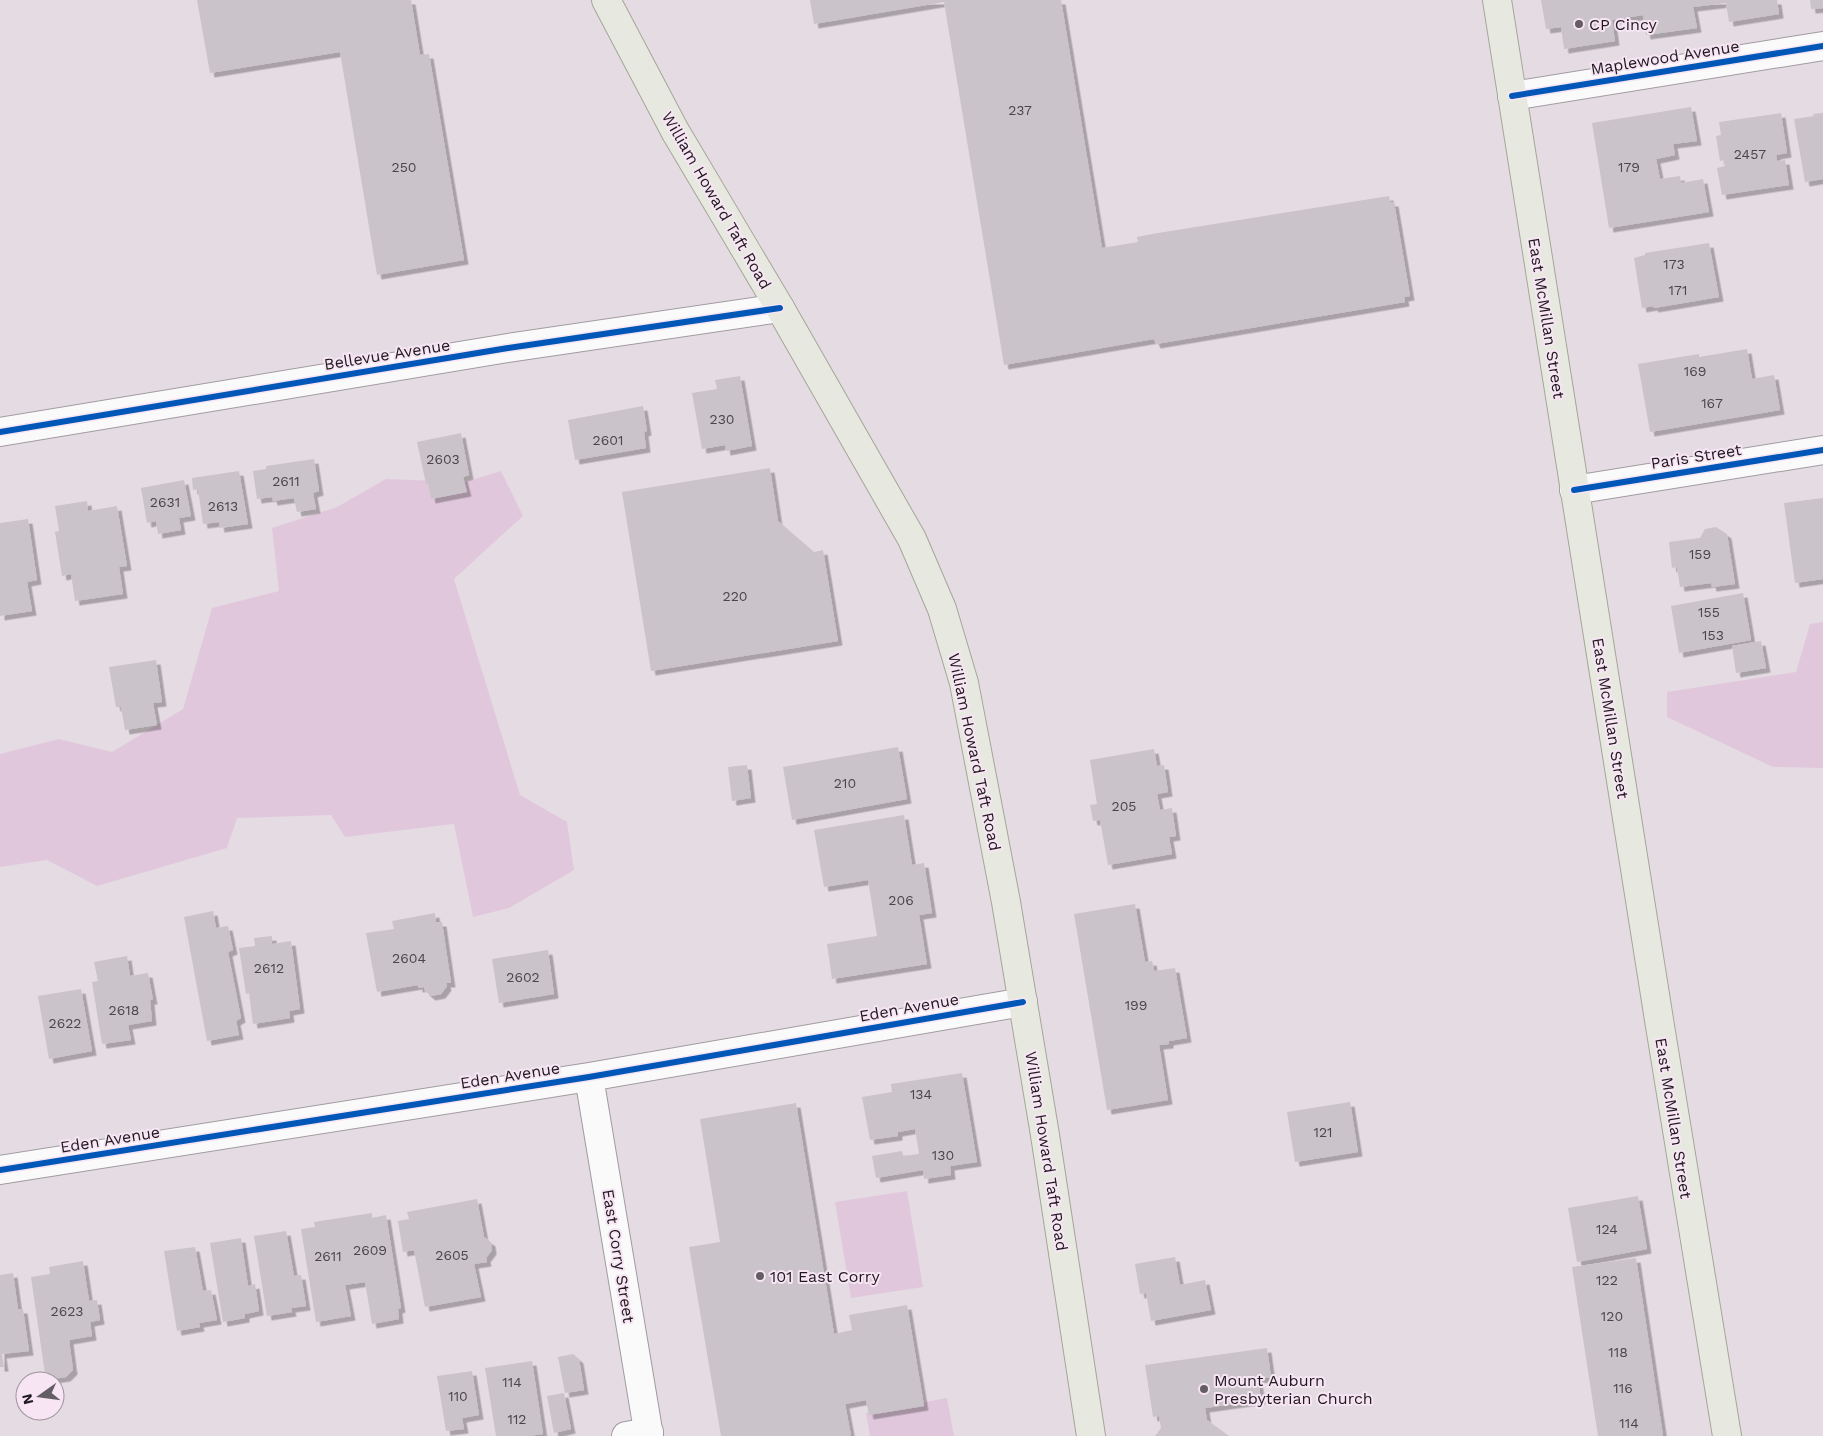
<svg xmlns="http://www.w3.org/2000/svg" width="1823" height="1436" viewBox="0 0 1823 1436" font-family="'Work Sans',sans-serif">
  <defs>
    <filter id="shadow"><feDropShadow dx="4.5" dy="4.5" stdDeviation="0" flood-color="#0004"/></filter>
  </defs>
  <rect width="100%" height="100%" fill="#e5dce3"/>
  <!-- green -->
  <path fill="#e1c7dc" d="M501,471L523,516L454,579L520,795L567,822L574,870L509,908L473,917L454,824L345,837L331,815L237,818L227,848L97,886L47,860L0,867V754L59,739L112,752L183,709L212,608L279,591L272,528L337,507L386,479L465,482Z
    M1823,622V768L1773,767L1667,717V692L1796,672L1810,624Z
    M907,1191L923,1287L851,1298L835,1202Z
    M947,1398L954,1436H870L866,1413Z"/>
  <!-- building -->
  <path fill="#cac3c9" filter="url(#shadow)" d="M197,0H411L420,55L429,54L464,260L377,275L340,52L210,73Z
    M810,0H1061L1102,248L1138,242L1137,237L1152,234L1389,196L1390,202H1394L1410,296L1404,297L1405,302L1156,344L1154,339L1004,365L944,2L814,24Z
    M1541,0H1777L1779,14L1729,22L1726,3L1693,7L1697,28L1646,35L1643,15L1612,20L1615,41L1564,49L1561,27L1546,29Z
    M1810,0H1823V8L1811,9Z
    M1691,107L1697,141L1673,144L1675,155L1656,159L1660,179L1680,176L1681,183L1703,179L1709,212L1609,228L1592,123Z
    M1781,113L1787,153L1776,155L1777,161L1785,160L1789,185L1722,195L1717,168L1725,166L1724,160L1720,161L1716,136L1721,135L1719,122Z
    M1823,113V179L1805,182L1794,119L1814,116L1813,114Z
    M1709,243L1719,297L1654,308L1653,306L1642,308L1634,258L1645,255V253Z
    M1747,349L1752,379L1774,375L1780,410L1650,432L1638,364L1699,354V357Z
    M740,376L752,446L726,451L725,445L702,449L692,393L717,389L715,380Z
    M643,406L647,431L644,432L646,448L575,460L568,420Z
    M461,433L469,475L463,477L467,492L431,499L428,483L426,484L417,442Z
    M314,459L319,491L313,493L316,509L297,512L294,498L273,501L272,497L257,499L253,471L266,469V466Z
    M770,468L778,521L814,552L823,550L838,641L651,671L622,492Z
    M239,471L248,524L220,528L219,522L203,524L198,489L193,490L192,478Z
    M184,480L191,516L179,518L181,530L158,534L156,521L147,523L141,488Z
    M1823,498V579L1795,583L1784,503Z
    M87,501L88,511L117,506L127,566L119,567L123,594L75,601L71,574L62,576L55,532L59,531L55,506Z
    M28,519L37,580L27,582L32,611L0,616V523Z
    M1716,527L1727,534L1735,584L1712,587L1711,583L1680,587L1677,567L1672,568L1669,542L1700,538L1705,529Z
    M1743,593L1751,640L1679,653L1671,606Z
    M1761,641L1766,668L1736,673L1732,646Z
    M156,660L162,702L153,703L157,725L125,730L121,707H116L109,667Z
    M898,747L907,799L792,820L783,767Z
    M1154,749L1157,766L1164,765L1168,792L1157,794L1160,810L1172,808L1176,836L1169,837L1172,854L1108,865L1100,820L1093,821L1090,805L1097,804L1090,760Z
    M747,765L751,798L732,801L728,767Z
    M904,815L912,865L924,863L932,913L919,915L927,964L832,979L827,944L877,936L868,880L824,887L814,830Z
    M1135,904L1145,962L1152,961L1154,971L1175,968L1187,1038L1169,1041V1044L1159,1045L1168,1100L1107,1110L1074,914Z
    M213,911L216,928L228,926L233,950L228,952L241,1018L236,1021L239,1035L207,1041L184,917Z
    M435,913L436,922H442L451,983H446L447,986L441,994L431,996L425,991L424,987L418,988V985L377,992L366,933L394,929L392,921Z
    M272,936V944L291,941L300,1009L289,1011L290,1018L253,1024L249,993L246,994L239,948L255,946L254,938Z
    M548,950L554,994L499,1003L492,959Z
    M127,956L130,976L148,973L153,1000H150L152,1021L128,1025L131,1040L102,1044L92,982L98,981L94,962Z
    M81,989L92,1051L49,1059L38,996Z
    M962,1073L977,1162L950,1166L951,1175L924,1179L923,1170L876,1178L872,1156L902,1151L903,1156L919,1154L915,1129L898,1132V1136L870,1140L862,1097L892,1092L891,1084Z
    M1350,1102L1358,1152L1295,1162L1287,1112Z
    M796,1103L834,1334L852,1330L849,1315L907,1305L924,1406L869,1415L866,1400L845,1404L851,1436H721L689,1247L720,1242L700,1119Z
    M1638,1196L1647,1249L1577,1262L1568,1208Z
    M477,1199L484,1237L491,1242L492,1250L486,1258L487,1262L474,1264L481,1297L425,1307L414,1250L403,1252L398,1221L409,1219L407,1212Z
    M372,1213V1218L386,1215L401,1308L398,1309L399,1319L372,1324L365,1282L345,1285L351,1316L316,1322L301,1229L315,1227L314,1222Z
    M286,1231L294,1276L301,1275L306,1306L291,1308L292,1312L267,1316L254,1236Z
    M241,1238L248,1286L255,1284L259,1311L245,1314V1318L223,1322L210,1243Z
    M195,1247L203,1291L211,1290L217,1320L199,1323L200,1327L177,1331L164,1251Z
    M1175,1257L1180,1285L1205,1280L1211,1310L1151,1321L1146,1293L1140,1294L1135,1264Z
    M1636,1258L1663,1436H1598L1572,1267Z
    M83,1261L89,1301L97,1300L100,1320L90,1322L92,1336L69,1340L73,1370L66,1377L53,1379L45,1374L31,1277L50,1274L49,1267Z
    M13,1273L18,1309H23L29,1351L2,1354L4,1367H0V1275Z
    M1267,1348L1271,1377L1258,1379L1261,1400L1205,1408L1207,1420L1229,1436H1155L1161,1428L1159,1416L1153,1417L1145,1365Z
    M573,1354L579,1359L584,1390L565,1393L558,1357Z
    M532,1361L543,1434L528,1436H496L485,1368Z
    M472,1371L479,1415L462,1418L464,1429L446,1431L437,1376Z
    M564,1393L571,1429L554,1433L547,1396Z"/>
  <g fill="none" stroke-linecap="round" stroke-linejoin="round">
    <!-- minor casing -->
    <g stroke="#a19ba0" stroke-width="30">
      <path id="minor" d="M1512,96L1823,46
        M0,432L508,348L780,308
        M1574,490L1823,450
        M589,1077L649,1436
        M0,1170L589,1077L1023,1002
        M626,1436L649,1432"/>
    </g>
    <!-- major casing -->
    <g stroke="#a5a598" stroke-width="30">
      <path id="major" d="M606,0L675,131L780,308L912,539L942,609L964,683L1006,902L1045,1135L1091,1436
        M1497,0L1660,1026L1727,1436"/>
    </g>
    <!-- minor -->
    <use href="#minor" stroke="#fbfafb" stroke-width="28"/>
    <!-- major -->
    <use href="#major" stroke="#e7e9e0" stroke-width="28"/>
    <!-- cycleway casing -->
    <g stroke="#f7e5f4" stroke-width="9">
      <path id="cycleway" d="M1512,96L1823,46
        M0,432L508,348L780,308
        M1574,490L1823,450
        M0,1170L589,1077L1023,1002"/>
    </g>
    <!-- cycleway -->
    <use href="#cycleway" stroke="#0057b8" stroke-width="6"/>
  </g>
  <!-- markers -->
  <g fill="#645d63" stroke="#f7e5f4" stroke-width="2">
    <circle cx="1579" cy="24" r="5"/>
    <circle cx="760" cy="1276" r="5"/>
    <circle cx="1204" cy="1389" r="5"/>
  </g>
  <g text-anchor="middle" stroke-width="4" stroke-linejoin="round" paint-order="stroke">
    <!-- number labels -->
    <g font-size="14" fill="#4c464c">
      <text x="1020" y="115">237</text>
      <text x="1750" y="159">2457</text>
      <text x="404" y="172">250</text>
      <text x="1629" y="172">179</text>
      <text x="1674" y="269">173</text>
      <text x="1678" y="295">171</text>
      <text x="1695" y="376">169</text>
      <text x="1712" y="408">167</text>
      <text x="722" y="424">230</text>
      <text x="608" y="445">2601</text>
      <text x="443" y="464">2603</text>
      <text x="286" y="486">2611</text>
      <text x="165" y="507">2631</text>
      <text x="223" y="511">2613</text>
      <text x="1700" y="559">159</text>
      <text x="735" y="601">220</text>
      <text x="1709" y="617">155</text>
      <text x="1713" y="640">153</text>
      <text x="845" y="788">210</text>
      <text x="1124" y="811">205</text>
      <text x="901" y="905">206</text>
      <text x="409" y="963">2604</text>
      <text x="269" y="973">2612</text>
      <text x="523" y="982">2602</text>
      <text x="1136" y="1010">199</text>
      <text x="124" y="1015">2618</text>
      <text x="65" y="1028">2622</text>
      <text x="921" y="1099">134</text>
      <text x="1323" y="1137">121</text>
      <text x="943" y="1160">130</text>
      <text x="1607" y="1234">124</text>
      <text x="370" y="1255">2609</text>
      <text x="452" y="1260">2605</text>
      <text x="328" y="1261">2611</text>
      <text x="1607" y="1285">122</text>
      <text x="67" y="1316">2623</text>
      <text x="1612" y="1321">120</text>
      <text x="1618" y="1357">118</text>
      <text x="512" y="1387">114</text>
      <text x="1623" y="1393">116</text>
      <text x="458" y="1401">110</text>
      <text x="517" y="1424">112</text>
      <text x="1629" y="1428">114</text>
    </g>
    <!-- poi labels -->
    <g font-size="16" fill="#1f191e" stroke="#f7e5f4" text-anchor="start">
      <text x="1589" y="30">CP Cincy</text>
      <text x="770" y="1282">101 East Corry</text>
      <text x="1214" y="1386">Mount Auburn<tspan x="1214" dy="18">Presbyterian Church</tspan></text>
    </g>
    <!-- street labels -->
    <g font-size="16" fill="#1f191e" stroke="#f7e5f4">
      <text transform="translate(1665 57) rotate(-9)" y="6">Maplewood Avenue</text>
      <text transform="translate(717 200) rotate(60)" y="6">William Howard Taft Road</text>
      <text transform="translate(1547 318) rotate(81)" y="6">East McMillan Street</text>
      <text transform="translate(387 354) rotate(-9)" y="6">Bellevue Avenue</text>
      <text transform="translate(1696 456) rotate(-9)" y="6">Paris Street</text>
      <text transform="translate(1611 718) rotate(81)" y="6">East McMillan Street</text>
      <text transform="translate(975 752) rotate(78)" y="6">William Howard Taft Road</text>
      <text transform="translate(909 1007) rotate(-10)" y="6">Eden Avenue</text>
      <text transform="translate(510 1075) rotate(-9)" y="6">Eden Avenue</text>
      <text transform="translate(1674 1118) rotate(81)" y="6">East McMillan Street</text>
      <text transform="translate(110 1139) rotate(-9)" y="6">Eden Avenue</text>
      <text transform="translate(1047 1151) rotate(81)" y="6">William Howard Taft Road</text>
      <text transform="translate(619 1256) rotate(81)" y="6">East Corry Street</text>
    </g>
  </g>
  <!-- north arrow -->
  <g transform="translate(40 1396) rotate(256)"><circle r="24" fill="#f7e5f4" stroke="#a1939e"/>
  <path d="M0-4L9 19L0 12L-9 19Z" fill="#645d63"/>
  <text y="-8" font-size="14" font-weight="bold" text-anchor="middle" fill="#1f191e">N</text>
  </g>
</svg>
